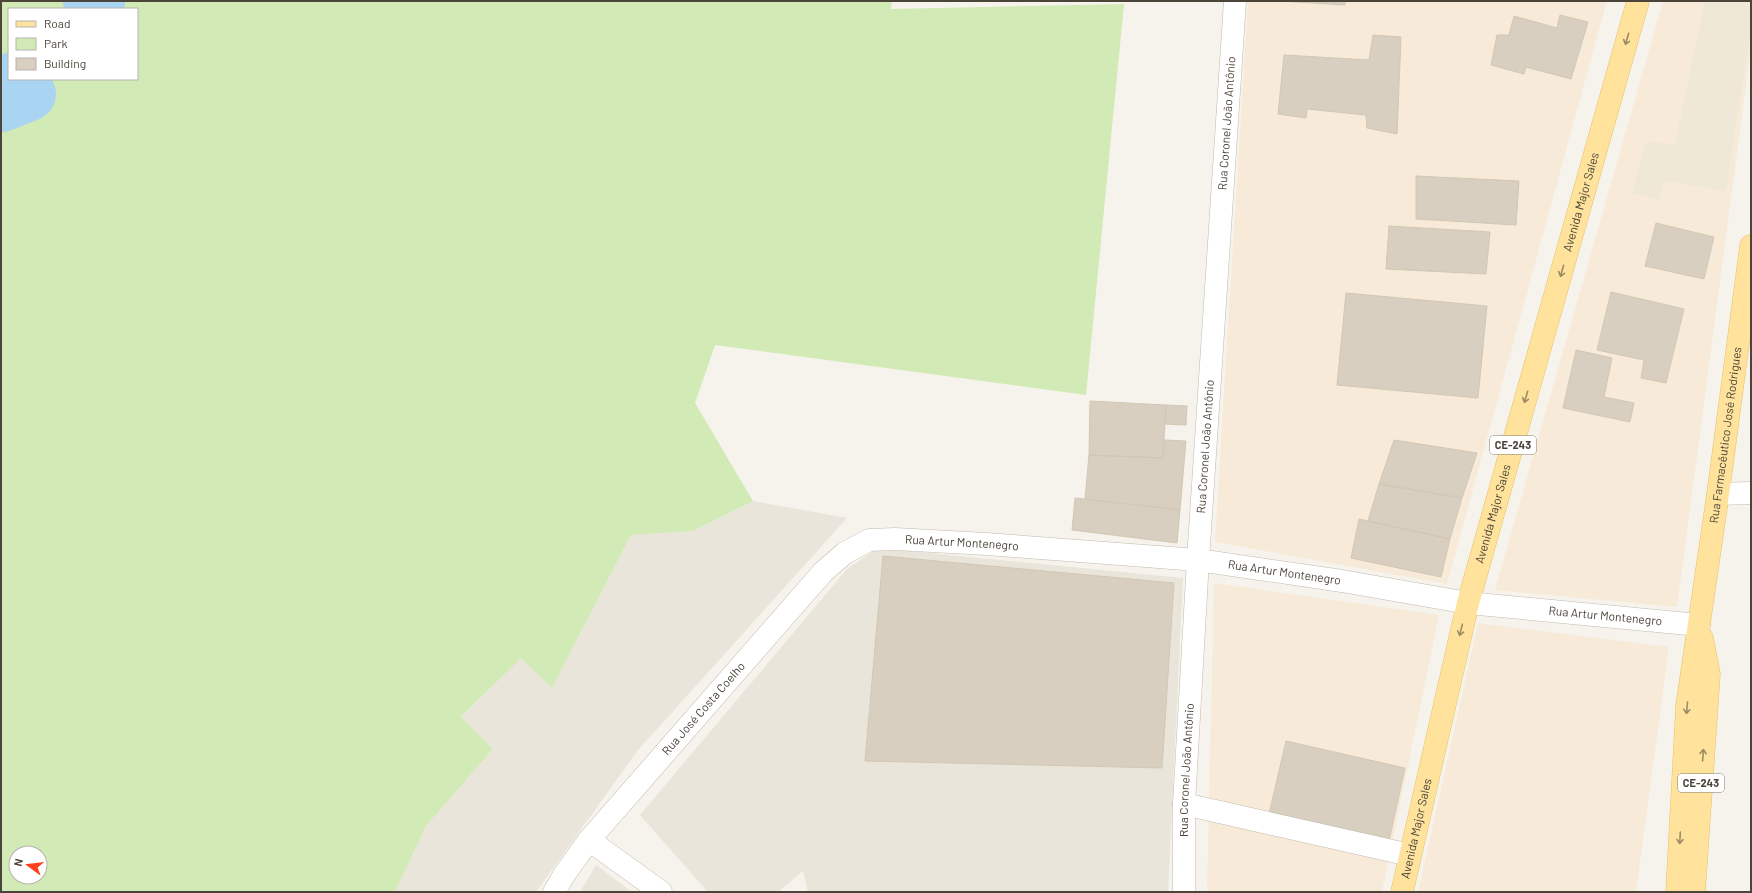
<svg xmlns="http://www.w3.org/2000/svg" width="1752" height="893" viewBox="0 0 1752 893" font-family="Barlow,sans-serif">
  <rect width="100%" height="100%" fill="#f6f3ec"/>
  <!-- residential -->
  <path fill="#eae5da" d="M753,501L847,518L638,750L536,892H395L426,826L493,749L461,718L521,657L552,688L631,535L693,531Z
    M878,548L1183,578L1168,892H808L803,871L778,892H708L640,815L847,569Z
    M596,865L632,892H580Z"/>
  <!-- commercial -->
  <path fill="#f7ead8" d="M1248,1H1607L1447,584L1215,542Z
    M1663,1H1751V47L1677,607L1495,590Z
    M1214,583L1439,615L1382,892H1207Z
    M1478,623L1669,647L1636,892H1418Z"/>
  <!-- education -->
  <path fill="#efe8d6" d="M1705,1H1751V30L1726,191L1664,181L1659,200L1632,193L1646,142L1675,144Z"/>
  <!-- green -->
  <path fill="#d2eab5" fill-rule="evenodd" d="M1,1H892L891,9L1124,4L1086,395L715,345L695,403L753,501L693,531L631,535L552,688L521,658L461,717L493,749L426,826L395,892H1ZM9,9H137V79H9ZM16,853H40V877H16Z"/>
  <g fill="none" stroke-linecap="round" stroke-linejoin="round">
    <!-- river -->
    <path stroke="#a9d4f2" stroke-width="54" d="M90,1L92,5L98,1
      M1,105L29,94L13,79"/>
  </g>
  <!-- building -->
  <path fill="#d8cfc1" stroke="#d3c7b4" d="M1280,1H1345V5Z
    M1560,15L1588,22L1571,79L1526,67L1524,74L1491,65L1497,35H1509L1514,16L1557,28Z
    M1373,35L1401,37L1397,134L1367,128L1366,115L1307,109L1306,118L1278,114L1284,55L1369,60Z
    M1416,176L1519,181L1516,225L1416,219Z
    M1656,223L1714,237L1704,279L1645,266Z
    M1389,226L1490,232L1486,274L1386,269Z
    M1611,292L1684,309L1666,383L1641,378L1644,360L1597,350Z
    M1346,293L1487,306L1478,398L1337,385Z
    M1576,350L1612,358L1604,397L1634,403L1630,422L1563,408Z
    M1090,401L1166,405L1163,458L1089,455Z
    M1166,405L1187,406L1186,425L1165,424Z
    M1165,440L1186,441L1180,510L1085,499L1089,455L1163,458Z
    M1394,440L1477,453L1462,498L1379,484Z
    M1379,484L1462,498L1450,539L1368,521Z
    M1075,498L1180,510L1177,543L1072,530Z
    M1359,519L1450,539L1441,577L1351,558Z
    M883,556L1174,583L1162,768L865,761Z
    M1286,741L1405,768L1389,841L1269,814Z"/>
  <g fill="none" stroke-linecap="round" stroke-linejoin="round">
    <!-- minor casing -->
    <g stroke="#c2bbae" stroke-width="23">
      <g id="minor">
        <path d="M1718,494L1751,493"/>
        <path d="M1184,804L1410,855"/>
        <path d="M589,840L661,892"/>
        <path id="s1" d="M554,892L564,875L589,840L823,572L845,553L869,540L895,539L987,544L1198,560L1342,581L1468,603L1699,625"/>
        <path id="s2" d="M1184,892V804L1198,560L1235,1"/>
      </g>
    </g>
    <!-- major casing -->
    <g stroke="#e6c16a" stroke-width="23">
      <g id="major">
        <path id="s3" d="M1402,892L1468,603L1638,1"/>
        <path id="s4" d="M1677,892L1687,706L1718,494L1751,246"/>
        <path d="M1694,892L1709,674L1702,638"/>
      </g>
    </g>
    <!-- minor -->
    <use href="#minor" stroke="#fff" stroke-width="22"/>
    <!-- major -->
    <use href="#major" stroke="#ffe39c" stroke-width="22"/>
  </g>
  <!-- one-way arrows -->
  <defs><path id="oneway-shaft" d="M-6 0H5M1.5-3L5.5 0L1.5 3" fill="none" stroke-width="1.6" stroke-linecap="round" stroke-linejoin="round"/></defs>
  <g stroke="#9c8c66">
    <use href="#oneway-shaft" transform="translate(1627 39) rotate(106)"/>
    <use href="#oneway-shaft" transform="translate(1562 271) rotate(106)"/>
    <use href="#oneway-shaft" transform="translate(1526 397) rotate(106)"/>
    <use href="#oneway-shaft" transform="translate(1461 630) rotate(104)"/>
    <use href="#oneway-shaft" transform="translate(1687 708) rotate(95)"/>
    <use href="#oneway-shaft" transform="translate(1703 755) rotate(-86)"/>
    <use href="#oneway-shaft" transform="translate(1680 838) rotate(93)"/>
  </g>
  <g text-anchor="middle" stroke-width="3" stroke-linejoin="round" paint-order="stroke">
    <!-- shield labels -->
    <g fill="#fff" stroke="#817c74" stroke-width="1">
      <rect x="1490" y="436" width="46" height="18" rx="3"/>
      <rect x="1678" y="774" width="46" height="18" rx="3"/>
    </g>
    <g font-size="11" font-weight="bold" fill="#4b4439">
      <text x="1513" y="449">CE-243</text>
      <text x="1701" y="787">CE-243</text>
    </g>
    <!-- street labels -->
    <g font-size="12" fill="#4b4439" stroke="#fff">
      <text dy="4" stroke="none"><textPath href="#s2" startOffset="770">Rua Coronel João Antônio</textPath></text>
      <text dy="4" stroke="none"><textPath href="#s3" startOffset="713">Avenida Major Sales</textPath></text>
      <text dy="4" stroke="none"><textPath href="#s4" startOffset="460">Rua Farmacêutico José Rodrigues</textPath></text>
      <text dy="4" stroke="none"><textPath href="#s2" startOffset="446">Rua Coronel João Antônio</textPath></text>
      <text dy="4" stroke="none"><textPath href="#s3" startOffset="389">Avenida Major Sales</textPath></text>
      <text dy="4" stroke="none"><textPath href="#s1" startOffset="568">Rua Artur Montenegro</textPath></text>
      <text dy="4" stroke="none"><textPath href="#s1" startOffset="892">Rua Artur Montenegro</textPath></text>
      <text dy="4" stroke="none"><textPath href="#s1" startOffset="1216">Rua Artur Montenegro</textPath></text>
      <text dy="4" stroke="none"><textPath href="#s1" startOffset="237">Rua José Costa Coelho</textPath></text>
      <text dy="4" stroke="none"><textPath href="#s2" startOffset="122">Rua Coronel João Antônio</textPath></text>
      <text dy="4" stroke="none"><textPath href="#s3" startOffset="65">Avenida Major Sales</textPath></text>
    </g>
  </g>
  <!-- border -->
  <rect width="1752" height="893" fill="none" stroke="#4b4439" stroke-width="4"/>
  <!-- legend -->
  <rect x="8" y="8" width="130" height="72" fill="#ffffff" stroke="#b7b4b0"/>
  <rect x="16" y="21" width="20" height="6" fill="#ffe39c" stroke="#b7b4b0"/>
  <text x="44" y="28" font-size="12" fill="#4b4439">Road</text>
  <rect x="16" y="38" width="20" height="12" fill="#d2eab5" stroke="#b7b4b0"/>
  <text x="44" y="48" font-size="12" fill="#4b4439">Park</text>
  <rect x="16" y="58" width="20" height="12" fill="#d8cfc1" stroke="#b7b4b0"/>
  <text x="44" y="68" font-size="12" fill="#4b4439">Building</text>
  <!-- north arrow -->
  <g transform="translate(28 865) rotate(285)"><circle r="19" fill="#ffffff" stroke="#b7b4b0"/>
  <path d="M0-3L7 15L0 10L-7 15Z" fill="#fc3f1d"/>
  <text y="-6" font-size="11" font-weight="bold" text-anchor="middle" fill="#4b4439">N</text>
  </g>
</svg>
